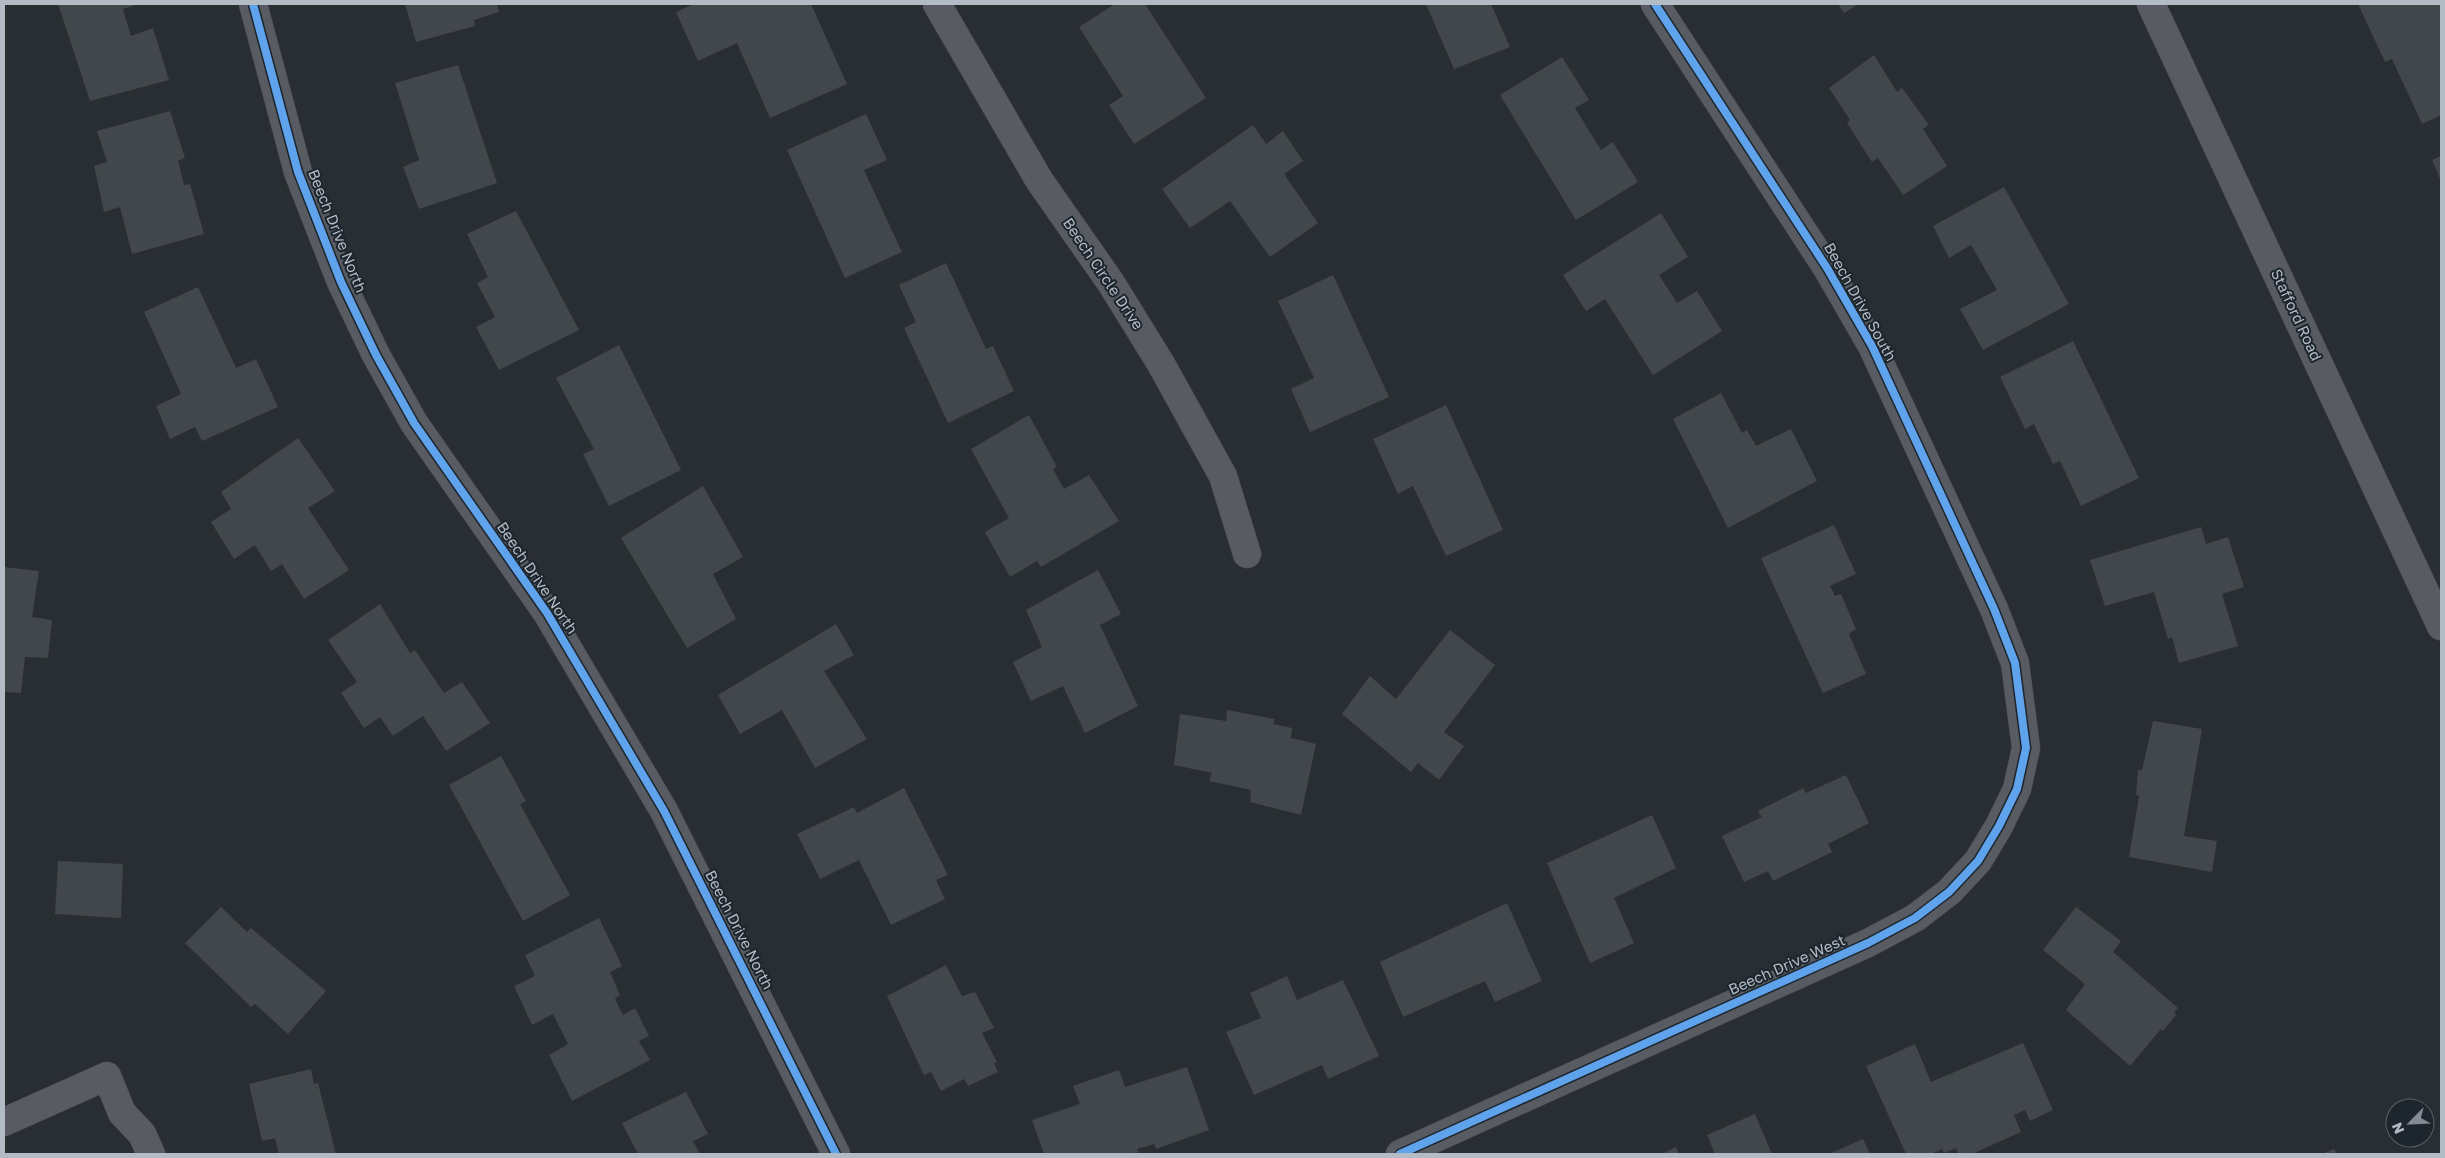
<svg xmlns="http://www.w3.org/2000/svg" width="2445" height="1158" viewBox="0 0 2445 1158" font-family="'Golos Text',sans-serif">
  <rect width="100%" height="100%" fill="#292e33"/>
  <!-- building -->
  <path fill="#42474b" d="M58,4H139L123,9L131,36L153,28L169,80L90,101Z
    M405,4H497L499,12L474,20L475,26L416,42Z
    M694,4H811L847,84L770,118L737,43L698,61L676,12Z
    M1115,4H1145L1206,98L1134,144L1109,105L1123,96L1079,27Z
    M1426,4H1491L1510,47L1454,69Z
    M1838,4H1858L1844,13Z
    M2358,4H2441V115L2422,124L2392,59L2385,62Z
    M1874,55L1897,92L1902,88L1929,125L1923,129L1947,166L1903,195L1878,158L1872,162L1847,123L1850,120L1829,88Z
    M1562,57L1589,100L1575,108L1601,150L1613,142L1638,182L1576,220L1500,95Z
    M458,65L497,183L419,209L403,167L419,160L395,83Z
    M170,111L185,158L178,161L184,185L190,184L204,234L132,254L120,207L104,212L94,166L107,162L97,131Z
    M866,114L887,160L864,170L902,252L845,278L787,150Z
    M1253,125L1266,144L1283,131L1303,161L1284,174L1318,223L1270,257L1230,201L1190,228L1162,189Z
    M2441,156V181L2432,160Z
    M2004,187L2069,304L1983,350L1960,309L1997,290L1971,245L1949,258L1933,226Z
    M516,211L579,330L499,370L476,327L495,317L477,283L488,277L467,234Z
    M1661,213L1688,257L1659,275L1677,303L1697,291L1722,331L1653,375L1605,299L1586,311L1563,275Z
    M946,263L986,349L993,346L1014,391L948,423L904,328L916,322L899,285Z
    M1333,275L1389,397L1310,432L1291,389L1314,378L1278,301Z
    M198,287L236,368L256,359L278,407L202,441L195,427L170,439L156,406L181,394L144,312Z
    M2073,341L2139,478L2081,506L2060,461L2053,464L2034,424L2025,429L2000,377Z
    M619,345L681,470L609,506L583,454L594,449L556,378Z
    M1721,393L1742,433L1747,430L1756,446L1791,429L1817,481L1728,528L1673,419Z
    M1446,405L1503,530L1446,556L1413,486L1398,494L1373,439Z
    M1029,415L1057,467L1053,469L1064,489L1089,475L1119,521L1041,567L1037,561L1010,577L985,532L1009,518L971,449Z
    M298,438L335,491L308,508L349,570L304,599L282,564L271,571L255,545L234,559L211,522L231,509L221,492Z
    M703,486L743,557L713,574L736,619L687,648L621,538Z
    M1834,525L1856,574L1830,586L1835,596L1841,594L1856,629L1849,634L1866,674L1823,693L1761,558Z
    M2201,527L2206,544L2228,537L2244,587L2222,594L2238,646L2179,663L2172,637L2168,639L2154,592L2105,606L2090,560Z
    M4,567L39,571L32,617L52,620L48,658L25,657L21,693L4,692Z
    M1098,570L1121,614L1100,625L1138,706L1085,733L1063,686L1031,701L1013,662L1042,647L1026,610Z
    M380,604L410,653L415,650L444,693L462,682L490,723L446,751L423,716L393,736L380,717L364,728L341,693L357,682L328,640Z
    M836,624L854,655L824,671L867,739L815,768L782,710L740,734L718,695Z
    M1450,630L1495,665L1444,732L1464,746L1439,780L1418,763L1411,772L1342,714L1370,676L1396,699Z
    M1227,710L1275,719L1273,724L1292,728L1291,738L1316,744L1301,815L1250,802L1251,790L1209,781L1212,773L1174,765L1180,714L1226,721Z
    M2153,721L2202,729L2184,836L2217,841L2212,872L2129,857L2139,796L2136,795L2138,770H2142Z
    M501,756L526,801L520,804L570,895L523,921L449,785Z
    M1846,775L1869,823L1828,844L1832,852L1773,881L1768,871L1744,882L1722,836L1762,817L1758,811L1803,788L1806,793Z
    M904,788L948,875L936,880L945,899L891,925L859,860L820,879L797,834L854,807L857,813Z
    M1652,815L1676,868L1614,898L1634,943L1590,963L1547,863Z
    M58,861L123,864L121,918L55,914Z
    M1507,903L1542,981L1495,1002L1485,981L1403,1017L1380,962Z
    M221,907L247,932L251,928L326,991L288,1034L255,1004L251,1007L185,943Z
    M2076,907L2121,941L2113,952L2178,1008L2174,1012L2176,1015L2163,1031L2161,1029L2130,1066L2066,1010L2085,984L2043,950Z
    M599,918L622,966L610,972L620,995L615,999L623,1015L635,1008L649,1036L639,1041L650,1060L572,1101L549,1055L568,1044L553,1014L532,1025L514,986L535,976L525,955Z
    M946,965L962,996L975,992L994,1028L982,1033L997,1062L994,1063L998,1072L968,1086L964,1079L941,1091L931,1072L924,1075L887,996Z
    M1287,976L1297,1000L1343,980L1379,1056L1328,1079L1322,1065L1254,1095L1226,1032L1261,1018L1250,993Z
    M2023,1043L2053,1110L2030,1121L2025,1110L2014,1115L2021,1132L1972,1154H1959L1956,1148L1944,1153L1942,1149L1931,1154H1906L1866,1066L1915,1044L1931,1082Z
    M1187,1067L1209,1130L1156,1149L1154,1144L1137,1149L1139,1152L1132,1154H1044L1032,1120L1080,1104L1073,1086L1119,1070L1125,1087Z
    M311,1069L314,1084L318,1083L336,1154H279L275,1138L262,1141L249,1084Z
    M686,1092L708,1134L693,1141L700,1154H638L622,1123Z
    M1755,1114L1772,1154H1715L1707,1135Z
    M1863,1139L1870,1154H1829Z
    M1676,1147L1679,1154H1662Z
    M2334,1149L2337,1154H2322Z"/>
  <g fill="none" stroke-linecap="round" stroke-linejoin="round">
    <!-- minor casing -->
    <g stroke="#464a4e" stroke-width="29">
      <path id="minor" d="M253,4L298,172L341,282L376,355L414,423L547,613L664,811L836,1154
        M937,4L1039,180L1111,283L1161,364L1223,476L1247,554
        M4,1122L107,1076L122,1113L142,1134L151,1154
        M1400,1154L1868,943L1915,918L1949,892L1978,861L1999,826L2017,789L2026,748L2015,663L1994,609L1872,346L1827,268L1655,4"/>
    </g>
    <!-- tertiary casing -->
    <g stroke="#464a4e" stroke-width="29">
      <path id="tertiary" d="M2151,4L2441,626"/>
    </g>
    <!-- minor -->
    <use href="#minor" stroke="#585c62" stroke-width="28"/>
    <!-- tertiary -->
    <use href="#tertiary" stroke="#585c62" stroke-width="28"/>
    <!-- cycleway casing -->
    <g stroke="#1d252d" stroke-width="11">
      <path id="cycleway" d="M253,4L298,172L341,282L376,355L414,423L547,613L664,811L836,1154
        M1400,1154L1868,943L1915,918L1949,892L1978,861L1999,826L2017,789L2026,748L2015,663L1994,609L1872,346L1827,268L1655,4"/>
    </g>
    <!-- cycleway -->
    <use href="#cycleway" stroke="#60a3ed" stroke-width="8"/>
  </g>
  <g text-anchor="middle" stroke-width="4" stroke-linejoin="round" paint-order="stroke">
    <!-- street labels -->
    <g font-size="15" fill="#b3bbc4" stroke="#1d252d">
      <text transform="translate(337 231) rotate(68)" y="5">Beech Drive North</text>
      <text transform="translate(1103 274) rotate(56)" y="5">Beech Circle Drive</text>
      <text transform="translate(1860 302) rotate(61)" y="5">Beech Drive South</text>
      <text transform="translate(2296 315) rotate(65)" y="5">Stafford Road</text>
      <text transform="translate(537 578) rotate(56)" y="5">Beech Drive North</text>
      <text transform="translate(739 930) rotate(63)" y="5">Beech Drive North</text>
      <text transform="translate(1787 965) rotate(-24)" y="5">Beech Drive West</text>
    </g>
  </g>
  <!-- border -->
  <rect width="2445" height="1158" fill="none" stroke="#b3bbc4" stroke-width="10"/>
  <!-- north arrow -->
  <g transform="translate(2410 1123) rotate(246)"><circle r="24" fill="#1d252d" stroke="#596169"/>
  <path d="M0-4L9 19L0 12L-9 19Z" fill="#838a91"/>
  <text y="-8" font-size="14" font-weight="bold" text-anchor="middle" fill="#b3bbc4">N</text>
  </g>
</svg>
